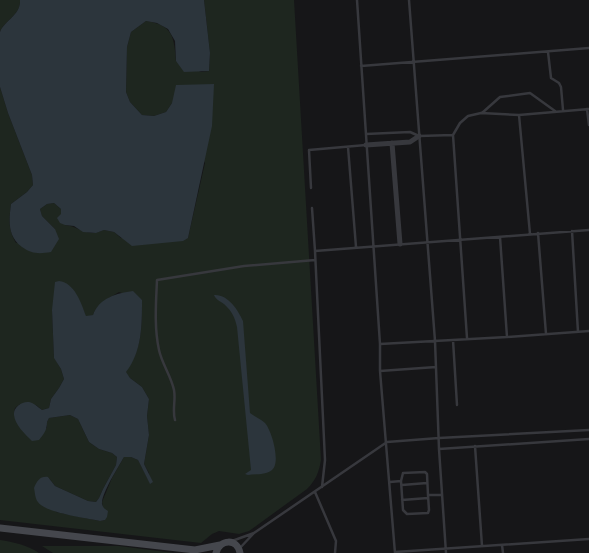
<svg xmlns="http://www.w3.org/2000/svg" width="589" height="553" viewBox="0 0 589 553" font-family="Montserrat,sans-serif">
  <rect width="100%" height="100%" fill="#161618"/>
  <!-- green -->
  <path fill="#1e261f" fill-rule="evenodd" d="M0,0H20C21,15 5,20 0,32Z
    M204,0H294L321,460C319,472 316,480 307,489L249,531L239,534L219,531L212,534L201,543L0,520V87L8,113L32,175L33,185L27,192L11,204C9,220 8,229 16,243L55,229L42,216L40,209L47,204L54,203L61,209V214L65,225C81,227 86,238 104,230L114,232L121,238H188L205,163L172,103L166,112L154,116L142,115L130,102L126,92L127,47L131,32L146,21C173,25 174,37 176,61L201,72L209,71L210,53ZM119,292L142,300C142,325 142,352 125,372L130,378L142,387L149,399L147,416L149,435L144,464L149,473L150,483L138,460L131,457H124L112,478L102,502L105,520L100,521L56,512L48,477L55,486L88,501L96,502L99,498L103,489L116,465L117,457L112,453L99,449L89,442L78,419L70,415L49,418L47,422V428L14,414L15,408L20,404L36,405L42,410L49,408L51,399L59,388L64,379L61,369L54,357L52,310L83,309L86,317L93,315C97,304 109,298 119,292Z
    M0,540C13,542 28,545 39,553H0Z
    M42,546H119L174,553H53Z"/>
  <!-- water -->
  <path fill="#2c353c" d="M20,0H204L210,53L209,71L184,72L176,61L175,41L168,29L157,23L146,21L131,32L127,47L126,92L130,102L142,115L154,116L166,112L172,103L176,85L214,84L212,126L188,238L183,241L132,246L114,232L104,230L96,233L83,232L74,226L65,225L60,223L57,218L61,214V209L54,203L47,204L40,209L42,216L55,229L59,239L51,252C39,254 32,254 22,247C7,236 9,220 11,204L27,192L33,185L32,175L8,113L0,87V32C5,20 21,15 20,0Z
    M59,281C75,283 81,303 86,316L93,315C99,298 117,293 133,291L142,300C142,325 142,352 126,372L130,378L142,387L149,399L147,416L149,435L144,464L153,482L150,484L138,460L131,457H124C119,466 101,494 102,504C103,508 105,509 108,511L107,517L105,520L100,521C87,518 45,513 38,502C35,499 35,492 34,488C37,481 40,476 48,477L55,486L88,501L96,502L99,498L103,489L116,465L117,457L112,453L99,449L89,442L78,419L70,415L49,418L47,422C47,430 44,434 39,440L32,441C25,434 15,425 14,415C13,407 22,401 29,402C34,403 38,407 42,410L49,408L51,399L59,388L64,379L61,369L54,358L52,310L55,282Z
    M214,295C228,294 238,310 243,321L250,413C255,417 261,419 265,423C272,431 281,463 272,470C266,475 255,474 248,475L245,474L251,470L237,327C235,318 232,311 224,304C220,301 216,300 214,295Z"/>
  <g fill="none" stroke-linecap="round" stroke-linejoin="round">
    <!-- lane -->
    <path stroke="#37383d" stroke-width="2.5" d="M357,0L380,344V371L395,553
      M409,0L435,341L439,449L446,553
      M548,52L551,78L559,83L561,87L563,110
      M361,66L589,48
      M587,109L589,125
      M482,113L500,97L530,93L555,111
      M519,115L530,234
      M366,134L410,132L419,136L453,135L460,123L468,116L481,113L519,115L589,109
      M453,135L467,338
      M348,147L356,247
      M311,188L309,150L366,145
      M312,208L315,251
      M572,231L578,332
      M538,233L546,334
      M500,237L507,337
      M453,340L457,405
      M380,344L507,337L589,331
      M380,371L436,367
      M175,420C172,410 176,400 174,390C171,376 162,364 159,350C154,327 156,303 157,280L244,266L315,260
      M475,446L482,546
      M439,449L589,439
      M401,481L403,510L407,514L428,513L429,510L428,495H442
      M390,482L401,481L403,473L425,472L427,474L428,495
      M402,485L427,483
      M322,487L325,460L315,251L589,230
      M315,492L336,541L335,553
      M402,500L428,498
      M232,541L254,533
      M502,545L503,553
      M239,549L254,533L387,442L439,438L589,430
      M395,552L589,539"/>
    <!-- street -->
    <path stroke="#37383d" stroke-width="5" d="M392,143L400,244
      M366,145L410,142L419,136"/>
    <!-- secondary -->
    <path stroke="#45474d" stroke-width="7" d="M0,528L195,550L220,545
      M216,553C220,539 237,538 240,553"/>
  </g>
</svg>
